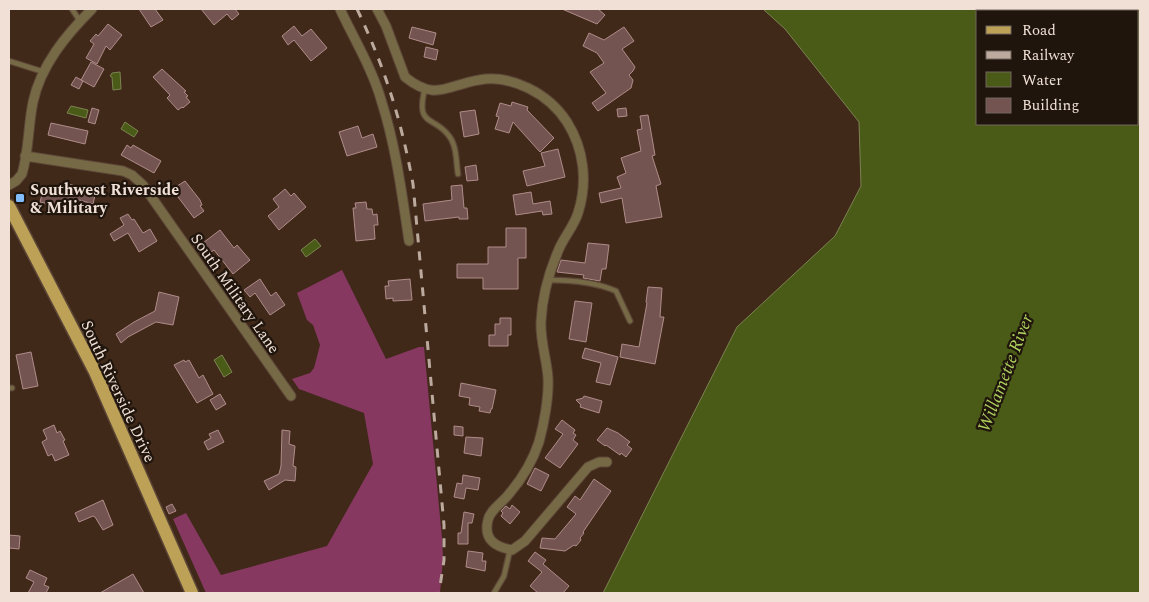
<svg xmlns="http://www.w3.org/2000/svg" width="1149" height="602" viewBox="0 0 1149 602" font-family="Spectral,serif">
  <rect width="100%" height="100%" fill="#402919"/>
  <!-- forest -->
  <path fill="#863861" d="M342,270L386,359L419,347H424L442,538L443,559L440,593H206L173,519L186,513L221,575L327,546L373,464L364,413L299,389L292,379L310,373L314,368L320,345L313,325L307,320L297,293Z"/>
  <!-- water -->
  <path fill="#4a5b18" stroke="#7c8351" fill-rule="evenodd" d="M763,9H1140V593H603L737,327L835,236L861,186L859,122L785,29ZM1138,11V124H978V11Z
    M120,72L121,89L113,90L112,77L110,76L112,73Z
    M71,106L88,110L86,118L67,113Z
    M125,122L138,131L134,137L121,129Z
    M315,239L321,246L306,257L301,250Z
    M222,355L232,372L224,377L214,360Z"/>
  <!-- building -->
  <path fill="#745451" stroke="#af8c8a" d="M139,9H155L163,20L151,27Z
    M201,9H235L239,14L232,20L227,14L214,25Z
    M562,9H598L605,15L597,24Z
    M108,24L122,35L110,50L106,46L97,64L86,58L94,44L90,41L96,34L98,36Z
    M294,26L302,36L311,29L327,48L311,61L294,40L288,45L282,36Z
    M412,27L436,33L433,45L409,38Z
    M624,27L634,41L622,49L635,67L633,71L629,75L633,80L631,88L598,111L592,103L606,93L590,72L604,63L597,53L583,46L589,33L604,40Z
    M426,47L438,50L436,60L424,57Z
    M91,62L104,69L94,87L81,80Z
    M162,69L186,91L184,92L188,96L186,97L190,102L183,108L182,107L178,110L167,98L170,95L153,77Z
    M76,77L83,81L79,89L71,85Z
    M512,102L528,107L527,110L554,138L540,152L513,122L509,133L495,129L499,117L496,116L500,103L511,106Z
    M92,108L99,110L95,124L88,122Z
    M626,108L627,116L618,117L617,109Z
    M475,110L479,134L464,137L460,112Z
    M648,115L655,155L652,156L661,184L656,186L662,217L626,223L622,198L601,203L599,193L621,188L617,177L626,173L621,158L641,151L637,130L642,129L640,116Z
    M51,123L88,131L85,144L48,135Z
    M358,126L362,138L373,134L377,147L347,156L339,132Z
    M127,145L131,148L133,145L161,161L154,173L121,155Z
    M558,149L565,177L527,186L523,171L545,166L541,153Z
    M476,165L478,180L467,181L465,167Z
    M185,181L200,200L202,205L200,206L204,211L194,218L178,197V194L174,188Z
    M64,183L96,191L93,204L69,197L66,208L40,202L43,191L61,196Z
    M462,185L464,208H467L468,219H459V217L425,221L423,204L452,200L451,186Z
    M285,189L291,196L294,193L306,207L279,230L268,216L279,207L273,199Z
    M531,192L533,204L550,201L552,214L543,215L542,211L516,215L513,195Z
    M366,202L367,209H372L373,215L377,214L378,225H374L375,239L356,241L353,208H356L355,203Z
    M128,214L132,220L134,219L143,233L150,229L157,241L139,252L128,233L114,241L110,234L124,225L120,218Z
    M506,228H526V258H518V289H483V278H457V264H488V247H506Z
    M220,230L234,248L237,245L250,260L233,274L214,250L210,253L203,243Z
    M588,243L609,245L606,269H602L600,281L583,278L584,275L557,272L561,260L585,263Z
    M260,279L271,296L276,292L285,305L270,315L255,293L250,297L244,290Z
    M410,279L412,300L393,301V298L386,299L385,286H389L388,281Z
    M648,287L662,288L660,317H664L655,364L620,357L622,344L639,347L647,303L646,302Z
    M159,292L179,297L173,325L156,322L128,337L121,343L116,334L134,322L155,311Z
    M575,301L592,303L586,342L569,339Z
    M500,318H511V335H508V346H489V335H495V324H500Z
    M585,348L618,357L610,385L596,382L601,363L582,358Z
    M31,352L38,386L23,389L16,355Z
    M184,360L185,362L189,360L199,378L203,375L213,394L197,403L174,365Z
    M461,383L496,390L492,409H491L490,413L479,411L480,407L469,405L470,398L459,396Z
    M220,394L226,404L216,410L210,400Z
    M584,396L602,401L599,413L580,407L581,405L576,400L583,398Z
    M562,420L575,430L573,433L576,435L573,440L578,444L560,468L545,458L563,434L555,429Z
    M54,425L57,433L60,431L65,440L63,441L69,455L55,461L52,454L48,456L42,442L47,439L43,430Z
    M454,426L463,427V436L454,435Z
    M607,428L618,433L630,442L627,445L632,449L626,457L621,453L620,455L606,445L605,446L597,440Z
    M218,430L224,442L208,450L204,442L211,438L209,434Z
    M282,430L290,431L289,444L295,446L293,466L296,467L295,481L285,480L269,490L264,481L279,474L281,466Z
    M466,437L483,438L481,456L464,453Z
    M535,468L549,475L541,491L527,484Z
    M463,475L480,478L478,490L466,488L464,499L454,497L457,483L462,484Z
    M594,479L611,491L583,532L584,533L580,538L581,540L576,546L574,545L565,551L540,548L542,538L555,539L576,514L567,507L575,496L580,500Z
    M103,500L113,525L103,530L95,517L93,516L79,522L75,513Z
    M172,504L176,511L169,514L166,507Z
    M512,505L520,512L510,524L501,516L503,513L501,511L506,506L510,509Z
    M464,512L474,514L472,523H468V544H458V533H461Z
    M9,535L20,536L19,549L9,548Z
    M468,551L483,553L482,561H486L485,571L466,567Z
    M535,552L546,560L543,564L569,586L563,593H538L530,586L542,572L528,561Z
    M30,570L47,578L44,585L49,587L46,593H28L34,582L26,578Z
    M133,574L144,593H100Z"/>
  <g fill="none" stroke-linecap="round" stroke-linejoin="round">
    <!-- lane casing -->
    <g stroke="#5c4637" stroke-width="7">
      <path id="lane" d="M72,9L80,21
        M9,61L44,72
        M425,88C415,128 434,115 449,136C457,146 456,162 458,174
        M549,280C572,280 595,282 616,291L630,321
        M9,388H12
        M494,593L504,576L510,550"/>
    </g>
    <!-- street casing -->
    <g stroke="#5c4637" stroke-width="11">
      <path id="street" d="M340,9C354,39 373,70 382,103C396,147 402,195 409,241
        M377,9L386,26L405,77C436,102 447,85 479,80C512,74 549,94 567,122C584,149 588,182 578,213C574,226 564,237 559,249C549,272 542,297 541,322C540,341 547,360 548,378C549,397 544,424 539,442C533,460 521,480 509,494C503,502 490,510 488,520C483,540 496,547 512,550L525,541L588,467L599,462H607
        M25,156L123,171L132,175L143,185L291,396
        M9,185L16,181L22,174C29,151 28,126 33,102C41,65 66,35 92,9"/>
    </g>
    <!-- primary casing -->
    <g stroke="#5c4637" stroke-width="15">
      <path id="primary" d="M9,206L95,372L192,593"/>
    </g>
    <!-- lane -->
    <use href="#lane" stroke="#766946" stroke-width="4.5"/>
    <!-- street -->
    <use href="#street" stroke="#766946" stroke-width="9"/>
    <!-- primary -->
    <use href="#primary" stroke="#bca156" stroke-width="12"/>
    <!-- rail -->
    <path stroke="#bcaa9e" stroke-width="3" stroke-dasharray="9 9" stroke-linecap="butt" d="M357,9C385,68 401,119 413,184L444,525V560L439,593"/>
  </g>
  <!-- markers -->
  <rect fill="#80bdfa" stroke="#1f150d" stroke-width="2" x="15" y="193" width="10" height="10" rx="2.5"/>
  <g text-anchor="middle" stroke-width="4.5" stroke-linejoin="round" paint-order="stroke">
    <!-- poi labels -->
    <g font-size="16" font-weight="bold" fill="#f0e0d6" stroke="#1f150d" text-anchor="start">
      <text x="30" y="195">Southwest Riverside<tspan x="30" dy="18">&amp; Military</tspan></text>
    </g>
    <!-- street labels -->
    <g font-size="16" fill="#f0e0d6" stroke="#1f150d">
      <text transform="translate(236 293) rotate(55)" y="6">South Military Lane</text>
      <text transform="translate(119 391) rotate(65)" y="6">South Riverside Drive</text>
    </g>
    <!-- water labels -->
    <g font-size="18" font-style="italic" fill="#afd15e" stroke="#1f150d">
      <text transform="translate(1005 373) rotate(-69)" y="6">Willamette River</text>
    </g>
  </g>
  <!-- border -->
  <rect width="1149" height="602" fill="none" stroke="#f0e0d6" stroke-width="20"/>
  <!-- legend -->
  <rect x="976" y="10" width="162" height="115" fill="#1f150d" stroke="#73665d"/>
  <rect x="986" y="26" width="25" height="8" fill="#bca156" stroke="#73665d"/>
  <text x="1022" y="35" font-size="15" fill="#f0e0d6">Road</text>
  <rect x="986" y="51" width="25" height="8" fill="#bcaa9e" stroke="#73665d"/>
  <text x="1022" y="60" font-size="15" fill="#f0e0d6">Railway</text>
  <rect x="986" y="72" width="25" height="15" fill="#4a5b18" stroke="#73665d"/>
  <text x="1022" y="85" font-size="15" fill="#f0e0d6">Water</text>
  <rect x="986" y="98" width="25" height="15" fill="#745451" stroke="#73665d"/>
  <text x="1022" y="110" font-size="15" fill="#f0e0d6">Building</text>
</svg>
